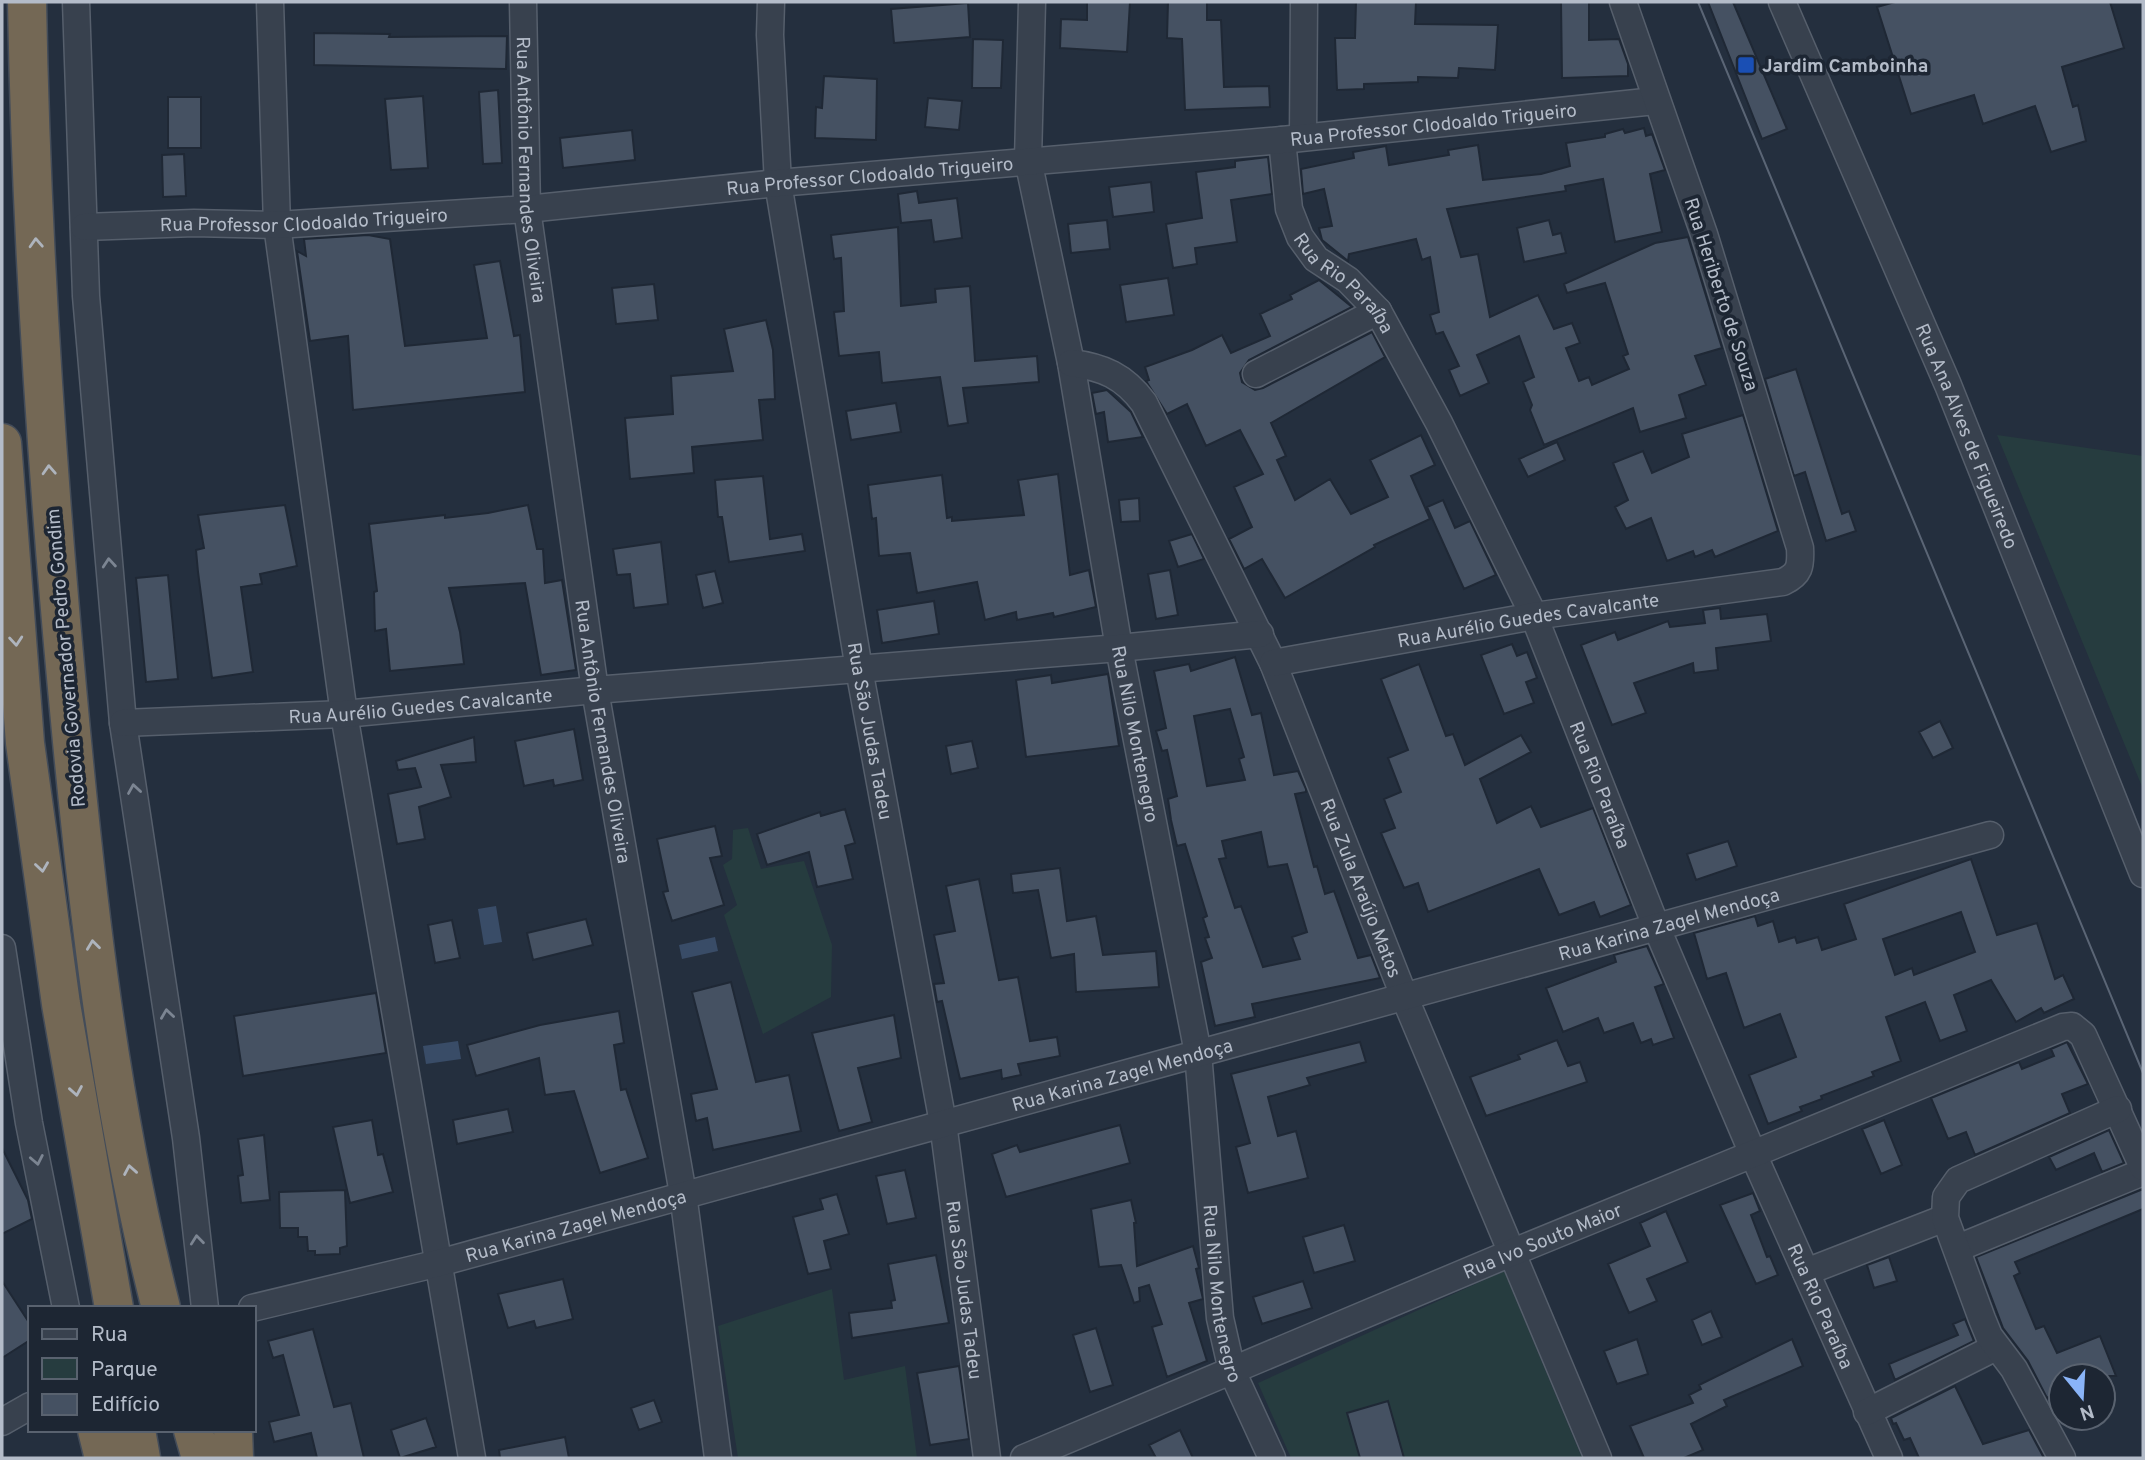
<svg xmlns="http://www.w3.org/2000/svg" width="2145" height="1460" viewBox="0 0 2145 1460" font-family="Overpass,sans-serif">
  <rect width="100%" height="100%" fill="#242f3e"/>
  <!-- green -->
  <path fill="#263c3f" d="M1997,435L2143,456V789Z
    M748,828L761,869L804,861L832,945L831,997L763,1034L724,915L737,905L723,865L732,859L733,830Z
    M1504,1271L1582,1458H1291L1258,1383Z
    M832,1289L844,1380L905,1366L917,1458H738L718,1326Z"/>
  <!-- water -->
  <path fill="#394c67" d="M496,906L502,942L484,945L478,909Z
    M715,937L718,951L682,959L679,945Z
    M458,1041L461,1059L426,1064L423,1046Z"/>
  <!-- building -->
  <path fill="#455162" stroke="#1f2835" stroke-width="2" fill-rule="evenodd" d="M1087,2H1130L1127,52L1060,48L1061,19L1087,20Z
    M1168,2H1207V20H1221L1224,87L1269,86L1270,107L1185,110L1182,39L1167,38Z
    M1356,2H1416L1415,24L1498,25L1495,70L1459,68L1458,78L1418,77V82L1364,84V89L1337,90L1335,38H1355Z
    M1561,2H1589V40L1619,39L1628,64V76L1562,78Z
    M1708,2H1733L1787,129L1762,139Z
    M1895,2H2110L2124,48L2062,67L2073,107L2078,105L2086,141L2051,152L2035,106L1983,124L1974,95L1911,114L1877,7Z
    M968,3L970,37L894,43L891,9Z
    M314,33L390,34L389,37L507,36L506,69L314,65Z
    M973,39L1003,40L1001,88H972Z
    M824,76L877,79L876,140L815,138L816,107L822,108Z
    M498,90L502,163L483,164L479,92Z
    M423,96L428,168L391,170L385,99Z
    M168,97H201V148H168Z
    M928,98L962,101L959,130L925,127Z
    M1644,128L1646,136L1652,134L1665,170L1650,174L1662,232L1615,242L1603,179L1565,186L1566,191L1447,209L1461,257L1478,254L1490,317L1538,295L1554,329L1572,323L1580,343L1566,348L1579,381L1589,377L1592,385L1629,369L1623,356L1628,354L1605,283L1567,293L1564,284L1655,243L1688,237L1722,348L1695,356L1706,385L1679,395L1686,418L1640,432L1633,408L1544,445L1530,410L1532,405L1523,382L1534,377L1519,336L1477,355L1489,383L1460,396L1449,370L1459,366L1443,332L1436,334L1430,315L1439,312L1430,257L1422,260L1416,239L1349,254L1348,261L1322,240L1319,228L1332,226L1324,189L1303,194L1301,169L1354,158L1353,152L1386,146L1389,165L1449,155L1448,150L1478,145L1483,180L1541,174L1570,166L1566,143L1605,137V134L1623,129L1625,133Z
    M632,130L635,160L563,168L560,138Z
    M184,154L186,196L163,197L162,155Z
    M1268,157L1272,194L1231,200L1237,242L1195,248L1197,264L1173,268L1166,224L1202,218L1196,172L1235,167V161Z
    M1151,182L1154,212L1113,217L1109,187Z
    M917,191L919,203L957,198L962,238L934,242L931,220L901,223L898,194Z
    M1107,220L1110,249L1071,253L1068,224Z
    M1549,220L1553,235L1561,233L1566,253L1524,262L1517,228Z
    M898,227L901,306L936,302L935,289L970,286L975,361L1037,356L1039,382L963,388L968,423L948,426L940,377L882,383L879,352L839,356L834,312L844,311L841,258L834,259L831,235Z
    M368,235L390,239L405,346L487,338L474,265L500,261L514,336L520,335L525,392L353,410L348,336L310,341L297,251L306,256L304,239Z
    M1168,278L1174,315L1126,322L1120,285Z
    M1319,280L1352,307L1249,360L1240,373L1242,382L1255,390L1263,388L1372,332L1385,357L1271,423L1286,456L1277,460L1295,500L1330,479L1351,514L1388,497L1370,460L1421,435L1435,465L1411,476L1430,519L1374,545L1375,547L1285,598L1262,559L1244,569L1229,539L1252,527L1234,487L1263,474L1240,430L1206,446L1187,404L1167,414L1146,381L1149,380L1145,367L1192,350L1222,335L1231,353L1270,336L1260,314L1292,299L1290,295Z
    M654,284L658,320L616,324L612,288Z
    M766,320L773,350L775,399L759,400L763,440L692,447L694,473L630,479L625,418L673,414L671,376L733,371L724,329Z
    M1796,369L1842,514L1849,511L1856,531L1826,541L1805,472L1794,476L1765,379Z
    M1107,390L1131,412L1143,437L1108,442L1104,412L1096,414L1092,393Z
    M896,403L901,432L851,440L846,411Z
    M1743,415L1778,531L1715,557L1712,550L1695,557L1693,551L1667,561L1651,518L1626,529L1615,507L1628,500L1613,463L1643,451L1652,473L1689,457L1682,434Z
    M1557,442L1565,460L1528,477L1519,459Z
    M1058,474L1070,575L1089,570L1096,607L1054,617L1053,613L1017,620L1016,612L985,620L977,582L917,593L910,553L879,556L876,518L872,519L868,485L942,475L947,518L952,517V521L1024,515L1018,480Z
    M763,476L770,539L802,534L805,551L729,562L722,517H718L715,480Z
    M1139,498L1140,521L1121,522L1119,500Z
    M1443,500L1455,528L1470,521L1496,575L1464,589L1427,507Z
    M285,505L297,566L260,574L262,584L241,587L253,672L212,678L198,572L196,550L204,548L198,515Z
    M528,505L537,549H543L545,583L562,580L576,670L541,675L525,583L449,588L460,632L464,664L390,671L386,629L375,631L374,592L377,591L369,524L445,515V518L488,513Z
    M1192,534L1204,559L1178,567L1169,541Z
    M661,542L668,604L634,608L630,574L617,575L613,549Z
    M1170,570L1178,615L1156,619L1148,574Z
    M715,571L723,603L703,608L696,575Z
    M168,575L178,679L146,682L136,578Z
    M934,601L939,634L882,643L877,610Z
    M1720,608L1721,619L1767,614L1771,641L1716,648L1718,670L1694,673L1693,663L1634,683L1646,713L1612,725L1581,645L1615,632L1618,640L1668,621L1670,627L1705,623L1703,610Z
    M1512,644L1517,656L1527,652L1537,678L1526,682L1534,703L1504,714L1481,655Z
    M1235,657L1252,715L1261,713L1274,775L1298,771L1306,789V792L1295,794L1314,867L1317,866L1325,894L1334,891L1358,958L1371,955L1380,978L1252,1004L1255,1017L1215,1026L1201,962L1212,958L1205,938L1209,937L1203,918L1207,916L1185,844L1177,846L1171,820L1168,799L1177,796L1167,750L1162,751L1156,731L1166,728L1154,671L1189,664L1191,671ZM1230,709L1244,757L1239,759L1245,780L1207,786L1194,716ZM1261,832L1268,867L1287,864L1307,932L1292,937L1300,959L1263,967L1241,906L1235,908L1219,859L1226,858L1222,841Z
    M1419,664L1446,736L1453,734L1465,765L1521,735L1531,752L1480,779L1497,823L1531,806L1541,827L1593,808L1631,905L1600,917L1594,902L1559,915L1539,869L1428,912L1418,883L1404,888L1381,833L1395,828L1384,799L1401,792L1388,758L1408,750L1381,679Z
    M1108,674L1119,746L1026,757L1016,680L1051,675L1052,683Z
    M1940,721L1953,748L1933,758L1919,732Z
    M574,729L583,780L554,786L553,780L524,786L515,741Z
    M474,737L476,762L441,765L451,797L419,807L425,839L397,844L388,794L421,787L415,768L398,770L396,761Z
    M972,741L978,768L951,774L946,746Z
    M845,809L855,843L845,846L853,879L817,887L809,852L767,865L757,834L820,812L821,816Z
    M715,826L722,856L710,858L724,905L672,921L663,892L668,891L657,839Z
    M1728,841L1737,866L1696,880L1687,854Z
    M1971,859L1997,935L2037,923L2055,979L2063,975L2074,999L2044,1013L2041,1008L2016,1022L1991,980L1954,995L1967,1031L1940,1041L1925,1002L1886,1017L1901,1061L1872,1072L1874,1076L1821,1096L1822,1099L1800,1107L1802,1111L1768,1124L1749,1075L1796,1057L1780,1014L1744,1028L1726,973L1707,979L1694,933L1755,916L1758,926L1773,921L1779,942L1795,937L1797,943L1818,937L1822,950L1856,939L1844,904ZM1961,912L1975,952L1914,975L1912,968L1895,975L1883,939Z
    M1060,868L1067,921L1096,916L1103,955L1156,951L1159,987L1076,992L1074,954L1051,958L1038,890L1013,893L1011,874Z
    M979,879L999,980L1018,977L1030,1041L1057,1037L1060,1056L1018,1064L1021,1075L1002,1079L1001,1070L960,1079L942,1001L937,1002L934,984L944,983L934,935L955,931L946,886Z
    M586,919L593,945L533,960L527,933Z
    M452,920L460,958L435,963L428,925Z
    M1647,946L1664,984L1655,987L1674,1038L1653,1045L1651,1039L1641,1043L1633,1023L1604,1033L1598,1018L1563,1032L1546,988L1616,962L1614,955Z
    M731,982L756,1082L789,1075L801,1131L713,1150L707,1118L696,1121L691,1094L717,1089L692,992Z
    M376,993L386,1053L243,1076L234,1016Z
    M619,1011L624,1043L614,1045L621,1090L626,1089L648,1158L600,1173L574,1091L545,1095L539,1058L476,1076L467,1045L540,1025Z
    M894,1015L901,1058L858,1068L872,1122L839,1131L812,1033Z
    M1557,1040L1568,1066L1580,1062L1587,1082L1486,1116L1470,1077L1520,1059L1518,1055Z
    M1360,1042L1366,1062L1307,1078L1310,1085L1268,1097L1278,1136L1296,1131L1308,1178L1248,1193L1236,1147L1250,1143L1231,1074Z
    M2067,1042L2088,1084L2062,1094L2070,1113L1975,1155L1966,1132L1948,1139L1931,1098L2019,1062L2022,1069L2054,1056L2051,1049Z
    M508,1109L513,1132L457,1144L453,1120Z
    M372,1120L378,1155L383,1154L393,1192L350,1203L333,1127Z
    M1884,1120L1902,1165L1881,1174L1862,1129Z
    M1120,1125L1130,1163L1006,1197L992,1154L1017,1145L1020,1152Z
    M2109,1130L2124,1163L2102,1172L2094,1153L2056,1170L2049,1157Z
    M264,1135L270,1200L241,1203L238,1176L243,1175L238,1139Z
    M2,1148L28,1200L32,1219L2,1234Z
    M905,1170L916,1218L887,1224L876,1176Z
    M2143,1189V1209L2015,1262L2020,1273L2014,1276L2036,1329L2044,1326L2057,1353L2100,1336L2116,1376H2061V1392L2047,1398L2028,1361L2003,1328L1976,1257Z
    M345,1190L347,1246L340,1248V1254L315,1255V1251H308L307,1237H298V1228H280L279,1192Z
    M1753,1193L1760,1211L1751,1215L1767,1257L1770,1256L1778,1275L1756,1284L1720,1205Z
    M837,1194L849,1234L824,1241L831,1269L808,1274L793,1217L823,1209L820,1199Z
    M1131,1200L1136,1223H1134L1137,1266L1193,1246L1199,1268L1196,1269L1203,1299L1189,1303L1207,1361L1167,1377L1152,1327L1162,1324L1149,1285L1139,1288L1140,1301L1134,1303L1121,1265L1099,1267L1091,1209Z
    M1666,1211L1688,1262L1647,1279L1657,1301L1629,1313L1608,1264L1650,1246L1640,1223Z
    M1344,1225L1355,1261L1314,1273L1303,1237Z
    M936,1255L949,1323L852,1338L849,1313L892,1308L891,1301L895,1300L888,1264Z
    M1889,1257L1897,1281L1874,1288L1867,1265Z
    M563,1279L573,1319L536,1328L534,1321L508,1328L498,1294Z
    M2,1281L30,1324V1340L2,1358Z
    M1303,1281L1312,1308L1262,1324L1253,1297Z
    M1711,1311L1722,1337L1702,1345L1692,1320Z
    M1965,1319L1974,1341L1895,1380L1889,1364L1958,1335L1953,1324Z
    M1096,1328L1113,1385L1090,1392L1073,1335Z
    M313,1329L334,1407L351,1403L364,1458H317L311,1433L274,1442L269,1422L299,1415L283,1355L273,1358L268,1341Z
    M1637,1339L1648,1374L1617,1384L1604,1351Z
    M1792,1339L1803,1366L1724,1400L1727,1406L1691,1424L1703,1450L1684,1458H1644L1630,1426L1693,1403L1689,1395L1701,1389L1699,1385Z
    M959,1366L969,1439L930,1445L917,1373Z
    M1955,1386L1983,1444L2029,1430L2044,1458H1919L1910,1438L1904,1440L1896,1423L1893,1424L1891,1418Z
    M654,1400L662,1422L639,1430L631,1408Z
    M1388,1401L1404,1458H1360L1347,1413Z
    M426,1418L436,1447L400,1458L391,1430Z
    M1180,1430L1193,1458H1156L1149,1445Z
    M565,1437L569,1458H500L499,1450Z"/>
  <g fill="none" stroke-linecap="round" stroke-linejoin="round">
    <!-- minor casing -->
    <g stroke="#565f6c" stroke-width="29">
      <g id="minor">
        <path d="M76,2L86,296L123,723L186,1138L205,1308"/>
        <path d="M270,2L277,225L344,714L472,1458"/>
        <path id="s1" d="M523,2L527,209L595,690L683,1194L718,1458"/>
        <path id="s2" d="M771,2L770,35L778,183L859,669L943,1123L987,1458"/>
        <path id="s3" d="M1032,2L1028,160L1071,363L1119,648L1198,1053L1220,1318L1232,1371L1272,1458"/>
        <path id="s4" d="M1782,2L1948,385L2143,874"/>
        <path d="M1303,137L1304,2"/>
        <path id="s5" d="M1282,140L1289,209L1300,237L1316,259L1348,280L1378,311L1439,423L1534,616L1656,926L1753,1154L1889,1458"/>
        <path id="s6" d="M84,227L194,223L277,225L527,209L778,183L1282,140L1655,101"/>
        <path id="s7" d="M1071,363C1103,367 1124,376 1144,403L1273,663L1404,996L1598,1458"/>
        <path d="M1256,374L1378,311"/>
        <path id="s8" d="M1273,663L1534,616L1783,582C1800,574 1801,566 1800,548L1704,234L1623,2"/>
        <path id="s9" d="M123,723L344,714L595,690L1119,648L1260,634"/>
        <path d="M2,948L29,1123L66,1308"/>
        <path d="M1958,1248L2143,1172"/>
        <path d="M1806,1272L1945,1218"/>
        <path id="s10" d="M252,1308L439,1263L1990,835"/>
        <path d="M1867,1412L1996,1347"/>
        <path d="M2,1422L30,1406"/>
        <path id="s11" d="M1024,1458L1511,1253L2063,1027L2072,1026L2083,1035L2143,1167"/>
        <path d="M2062,1458L2014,1369L1989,1336L1982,1319L1945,1218L1946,1197L1958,1180L2118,1109"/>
      </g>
    </g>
    <!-- highway casing -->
    <g stroke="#434c59" stroke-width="41">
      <path id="highway" d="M27,2C31,231 46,460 67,688C86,897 109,1104 161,1308
        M2,443L25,743L61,1004L114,1308
        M97,1430L104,1458
        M136,1430L141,1458
        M193,1430L201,1458
        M233,1430L234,1458"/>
    </g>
    <!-- minor -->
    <use href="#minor" stroke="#38414e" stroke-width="26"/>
    <!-- highway -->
    <use href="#highway" stroke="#746855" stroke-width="38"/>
    <!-- tram -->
    <path stroke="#5a6575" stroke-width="2" d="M1698,2L2143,1073"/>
  </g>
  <!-- one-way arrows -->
  <defs><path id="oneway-chevron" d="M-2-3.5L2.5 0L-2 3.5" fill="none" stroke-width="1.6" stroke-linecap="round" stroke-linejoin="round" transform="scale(1.75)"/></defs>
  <g stroke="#aeb4bd">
    <use href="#oneway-chevron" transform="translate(36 243) rotate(-93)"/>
    <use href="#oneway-chevron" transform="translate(49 470) rotate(-93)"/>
    <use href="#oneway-chevron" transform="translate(16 641) rotate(85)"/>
    <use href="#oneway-chevron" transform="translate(42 867) rotate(82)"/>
    <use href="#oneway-chevron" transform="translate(93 945) rotate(-97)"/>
    <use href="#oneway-chevron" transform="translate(76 1091) rotate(80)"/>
    <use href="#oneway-chevron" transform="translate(130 1170) rotate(-100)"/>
  </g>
  <g stroke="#7c8592">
    <use href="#oneway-chevron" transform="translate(109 563) rotate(-95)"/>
    <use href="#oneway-chevron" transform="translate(134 789) rotate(-99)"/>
    <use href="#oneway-chevron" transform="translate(167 1014) rotate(-98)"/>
    <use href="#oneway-chevron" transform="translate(37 1160) rotate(79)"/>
    <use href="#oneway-chevron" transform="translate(197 1240) rotate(-96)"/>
  </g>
  <!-- markers -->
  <rect fill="#1a4fb4" stroke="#1d2633" stroke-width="2.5" x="1737" y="56" width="18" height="18" rx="3.5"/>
  <g text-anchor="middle" stroke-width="7" stroke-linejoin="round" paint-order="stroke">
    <!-- poi labels -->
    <g font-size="19" font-weight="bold" fill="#b4bcc9" stroke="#1d2633" text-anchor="start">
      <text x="1762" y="72">Jardim Camboinha</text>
    </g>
    <!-- street labels -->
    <g font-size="19" fill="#b4bcc9" stroke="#1d2633">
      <text dy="7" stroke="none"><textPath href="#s6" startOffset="1354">Rua Professor Clodoaldo Trigueiro</textPath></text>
      <text dy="7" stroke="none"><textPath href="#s1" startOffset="168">Rua Antônio Fernandes Oliveira</textPath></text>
      <text dy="7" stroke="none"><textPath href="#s6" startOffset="788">Rua Professor Clodoaldo Trigueiro</textPath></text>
      <text dy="7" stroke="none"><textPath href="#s6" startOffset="220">Rua Professor Clodoaldo Trigueiro</textPath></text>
      <text dy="7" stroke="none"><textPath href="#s5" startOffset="164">Rua Rio Paraíba</textPath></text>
      <text transform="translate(1722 294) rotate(72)" y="7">Rua Heriberto de Souza</text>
      <text dy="7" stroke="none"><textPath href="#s4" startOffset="472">Rua Ana Alves de Figueiredo</textPath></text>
      <text dy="7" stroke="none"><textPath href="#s8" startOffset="259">Rua Aurélio Guedes Cavalcante</textPath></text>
      <text transform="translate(65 658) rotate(-95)" y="7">Rodovia Governador Pedro Gondim</text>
      <text dy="7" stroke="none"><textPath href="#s9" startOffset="298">Rua Aurélio Guedes Cavalcante</textPath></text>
      <text dy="7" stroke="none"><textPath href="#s2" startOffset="737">Rua São Judas Tadeu</textPath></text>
      <text dy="7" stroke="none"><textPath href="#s1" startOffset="735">Rua Antônio Fernandes Oliveira</textPath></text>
      <text dy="7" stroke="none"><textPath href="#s3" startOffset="742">Rua Nilo Montenegro</textPath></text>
      <text dy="7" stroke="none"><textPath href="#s5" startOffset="732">Rua Rio Paraíba</textPath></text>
      <text dy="7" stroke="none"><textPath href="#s7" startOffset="618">Rua Zula Araújo Matos</textPath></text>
      <text dy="7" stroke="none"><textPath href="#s10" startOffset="1468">Rua Karina Zagel Mendoça</textPath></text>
      <text dy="7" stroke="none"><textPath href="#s10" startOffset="901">Rua Karina Zagel Mendoça</textPath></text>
      <text dy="7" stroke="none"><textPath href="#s10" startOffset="334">Rua Karina Zagel Mendoça</textPath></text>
      <text dy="7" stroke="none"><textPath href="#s11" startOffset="562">Rua Ivo Souto Maior</textPath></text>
      <text dy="7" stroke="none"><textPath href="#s2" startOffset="1304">Rua São Judas Tadeu</textPath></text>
      <text dy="7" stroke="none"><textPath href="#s3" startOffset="1309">Rua Nilo Montenegro</textPath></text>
      <text dy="7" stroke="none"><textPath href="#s5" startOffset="1298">Rua Rio Paraíba</textPath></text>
    </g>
  </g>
  <!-- border -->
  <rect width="2145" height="1460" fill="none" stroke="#b4bcc9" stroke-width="7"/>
  <!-- legend -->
  <rect x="28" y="1306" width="228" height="126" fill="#1d2633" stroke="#59626f" stroke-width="2"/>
  <rect x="42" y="1329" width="35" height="10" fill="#38414e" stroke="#59626f" stroke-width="2"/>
  <text x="91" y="1341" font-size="21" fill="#b4bcc9">Rua</text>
  <rect x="42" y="1358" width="35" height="21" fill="#263c3f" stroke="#59626f" stroke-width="2"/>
  <text x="91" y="1376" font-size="21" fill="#b4bcc9">Parque</text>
  <rect x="42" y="1394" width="35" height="21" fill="#455162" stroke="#59626f" stroke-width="2"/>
  <text x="91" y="1411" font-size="21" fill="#b4bcc9">Edifício</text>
  <!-- north arrow -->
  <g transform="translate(2082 1397) rotate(162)"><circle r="33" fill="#1d2633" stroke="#59626f" stroke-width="2"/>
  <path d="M0-5L12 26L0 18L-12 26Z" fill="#8ab4f8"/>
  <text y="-10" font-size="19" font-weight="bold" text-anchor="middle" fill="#b4bcc9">N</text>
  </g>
</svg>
